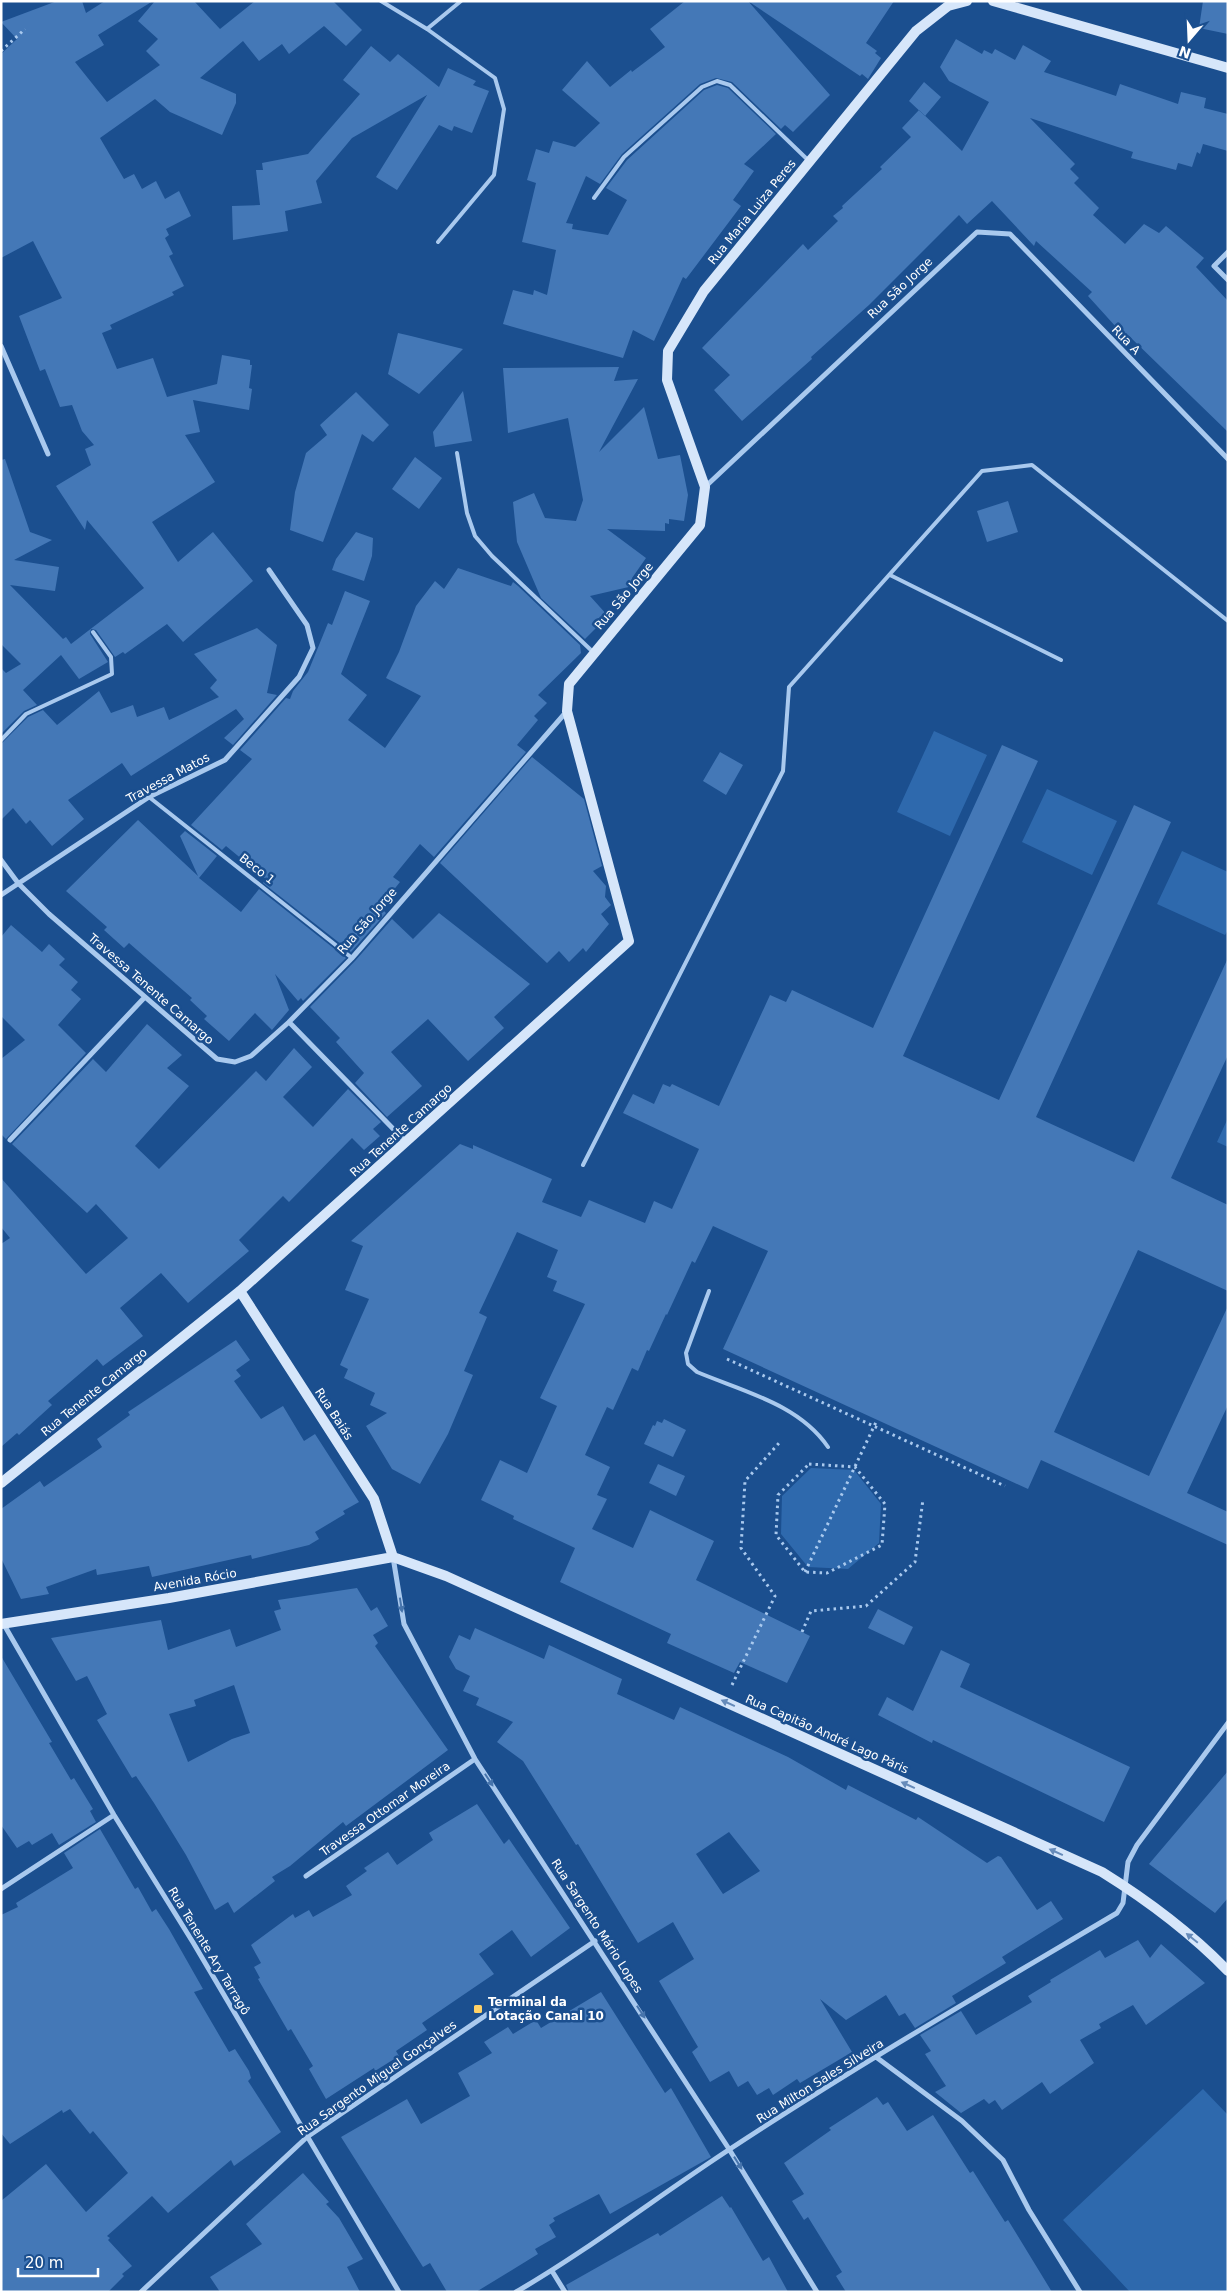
<svg xmlns="http://www.w3.org/2000/svg" width="1229" height="2293" viewBox="0 0 1229 2293" font-family="'DejaVu Sans',sans-serif">
  <rect width="100%" height="100%" fill="#1b4f8f"/>
  <!-- green -->
  <path fill="#2e69ad" d="M934,731L987,755L950,836L897,812Z
    M1047,789L1117,821L1092,875L1022,842Z
    M1182,851L1228,872V930L1225,935L1157,904Z
    M1228,1118V1147L1217,1142Z
    M811,1468L854,1470L881,1504L879,1543L848,1569L808,1567L781,1534L782,1496Z
    M1203,2089L1228,2115V2292H1130L1063,2220Z"/>
  <!-- building -->
  <path fill="#4478b7" fill-rule="evenodd" d="M57,1H82L86,13L105,1H153L98,35L104,45L75,62L107,102L160,65L146,51L158,39L138,21L155,1H194L220,29L255,1H333L362,30L346,46L324,26L289,54L282,44L259,61L243,41L200,78L236,94V103L222,135L170,112L155,99L100,138L124,179L134,174L142,189L156,181L165,199L179,191L191,216L166,229L169,235L165,238L173,254L169,256L184,286L172,292L174,295L110,325L112,329L102,333L117,369L153,358L167,397L217,384L222,355L250,360V365H252L249,388L252,389L249,410L193,400L200,432L185,435L215,482L152,522L178,562L213,532L253,581L183,642L167,624L125,654L123,652L115,657L96,630L91,629L90,634L108,662L79,679L61,655L23,690L37,705L24,711L1,734V668L6,673L21,664L1,644V460L5,459L30,532L52,540L14,560L59,567L55,591L10,585L63,639L66,637L71,644L144,588L87,520L85,530L56,486L91,465L85,449L94,445L82,431L72,405L60,407L45,369L40,371L19,316L62,298L33,241L1,258V54L17,39L1,22Z
    M685,1H894L866,43L877,51L875,53L881,58L868,79L862,74L860,76L748,1L830,95L793,132L785,125L781,129L732,82L716,78L700,84L622,154L600,184L586,176L566,223L573,224L572,229L608,235L627,200L606,188L627,160L704,90L717,85L728,88L776,134L744,164L754,171L733,200L741,206L686,279L683,277L654,341L633,330L623,358L503,324L513,290L533,295L534,290L547,295L556,250L522,242L536,183L527,180L536,149L549,153L553,141L575,147L600,123L562,90L587,61L610,87L631,70L632,72L665,47L650,29Z
    M1203,1H1228V34L1199,28Z
    M956,39L982,54L984,50L992,54L995,49L1015,60L1023,45L1051,61L1044,72L1116,96L1120,84L1178,104L1181,92L1206,98L1204,108L1228,114V151L1203,144L1200,154L1197,152L1192,167L1178,163L1176,170L1131,158L1133,152L1030,118L1075,164L1070,169L1079,178L1074,183L1099,208L1093,215L1125,244L1144,224L1159,233L1166,226L1204,258L1196,267L1228,301V432L1128,335L1126,338L1088,296L1092,292L1036,241L1034,246L992,201L967,224L959,215L869,305L811,357L812,359L742,421L714,390L730,375L702,348L803,244L808,250L838,221L833,216L843,208L842,206L882,169L880,167L911,137L902,128L919,110L962,151L989,102L949,81L940,67Z
    M371,46L390,62L398,54L439,87L448,68L476,81L473,85L489,91L472,133L454,126L452,131L439,125L397,190L376,177L427,95L352,138L316,181L322,203L285,211L288,231L233,240L232,206L260,205L256,170H263L262,163L308,154L360,94L343,80Z
    M924,82L941,97L925,116L909,101Z
    M398,333L411,336L463,349L419,394L388,374Z
    M619,367L614,381L638,379L599,452L644,407L658,459L680,455L688,495L684,521L669,519V524L665,523V531L607,529L646,558L632,578L633,586L590,596L608,616L585,639L541,598L517,542L513,502L534,493L545,518L576,521L583,500L568,418L508,433L503,368Z
    M463,391L472,441L435,447L433,432Z
    M356,392L389,425L373,442L362,434L323,542L290,530L295,492L306,453L327,435L320,425Z
    M415,457L442,478L419,509L392,489Z
    M1008,501L1018,532L987,542L977,511Z
    M356,532L373,538L372,556L364,581L332,570L336,559Z
    M458,568L511,586L513,582L518,586L580,645L581,653L538,695L547,703L534,716L538,720L517,745L526,752L434,857L420,844L393,877L400,882L380,907L386,913L351,952L263,883L266,879L226,846L222,850L191,825L252,759L240,750L286,698L290,699L293,691L308,672L328,623L332,625L345,591L370,601L341,674L367,695L348,720L385,748L421,696L386,678L399,652L416,606L435,581L444,589Z
    M257,628L277,645L267,693L277,695L233,745L224,738L244,719L236,709L131,776L122,763L68,800L84,819L52,846L30,820L26,824L13,808L1,820V744L28,717L43,710L57,725L99,691L111,713L133,705L137,717L164,707L169,720L219,697L210,688L217,680L194,654Z
    M1002,745L1038,761L903,1056L999,1100L1134,805L1171,822L1036,1117L1134,1162L1228,958V1055L1171,1178L1228,1205V1291L1138,1250L1054,1432L1149,1476L1228,1306V1405L1187,1493L1228,1512V1545L1041,1460L1028,1489L723,1349L768,1251L713,1226L695,1263L692,1261L667,1315L666,1314L649,1351L647,1350L638,1371L632,1368L613,1410L607,1407L585,1455L610,1467L597,1495L607,1499L592,1529L633,1548L650,1510L714,1541L696,1580L810,1636L787,1683L740,1662L734,1673L667,1643L671,1634L560,1582L575,1548L513,1519L514,1516L481,1500L500,1460L527,1473L557,1406L540,1398L585,1304L553,1291L557,1281L547,1277L558,1250L517,1232L479,1313L487,1317L464,1371L473,1375L448,1434L420,1484L392,1469L366,1426L387,1413L370,1405L375,1393L344,1378L348,1369L340,1365L369,1299L345,1290L363,1246L351,1241L460,1144L473,1149V1145L552,1179L542,1202L581,1217L589,1200L645,1223L654,1201L672,1209L699,1149L623,1113L633,1094L654,1104L663,1084L670,1087L672,1084L719,1106L770,995L786,1002L792,990L873,1028Z
    M720,752L743,765L726,795L703,781Z
    M532,757L584,799L602,866L593,871L606,886L605,897L611,905L601,914L609,924L586,952L583,948L569,962L559,951L547,963L440,863Z
    M138,820L198,876L180,836L185,831L217,856L199,878L241,912L259,889L346,958L303,1001L301,998L298,1001L275,974L289,1010L272,1030L255,1013L229,1041L204,1019L207,1016L190,1000L192,998L129,943L124,948L104,930L107,927L66,891Z
    M439,913L530,984L494,1017L504,1028L468,1061L428,1019L391,1052L422,1086L387,1117L355,1083L364,1073L336,1042L340,1038L310,1007L355,961L392,919L413,939Z
    M11,925L42,952L49,944L65,959L59,965L78,982L71,990L81,999L58,1025L86,1053L6,1139L1,1134V1059L25,1040L1,1016V937Z
    M147,1024L182,1055L167,1068L189,1086L135,1146L159,1169L256,1071L266,1081L294,1048L312,1067L283,1097L313,1127L348,1089L381,1122L373,1129L380,1136L364,1150L352,1138L289,1202L283,1196L239,1240L249,1251L188,1303L161,1273L120,1308L143,1336L103,1366L97,1359L48,1401L52,1405L19,1435L17,1433L1,1447V1244L10,1238L1,1227V1178L86,1274L128,1238L96,1204L87,1213L12,1144L93,1059L106,1072Z
    M236,1340L250,1360L236,1370L241,1376L234,1381L261,1419L283,1406L304,1441L315,1434L359,1502L343,1511L345,1514L315,1532L319,1539L309,1545L252,1559L251,1555L152,1577L149,1566L97,1575L96,1569L46,1587L49,1594L21,1599L1,1558V1509L40,1481L44,1487L102,1447L97,1439L130,1415L128,1412Z
    M664,1419L686,1430L673,1457L644,1444L653,1425L655,1426L657,1421L662,1423Z
    M658,1464L685,1476L676,1496L649,1483Z
    M357,1588L371,1611L377,1607L388,1626L373,1635L378,1643L375,1646L448,1750L346,1826L343,1822L290,1866L272,1877L275,1881L234,1913L228,1902L215,1910L186,1855L154,1803L136,1776L132,1778L97,1720L107,1714L87,1676L76,1681L51,1638L161,1620L168,1650L230,1629L236,1647L281,1630L274,1611L281,1609L278,1600ZM234,1685L250,1733L232,1739L188,1762L169,1714L196,1706L194,1700Z
    M878,1609L913,1627L904,1645L868,1628Z
    M475,1628L544,1659L549,1645L622,1679L617,1694L674,1720L680,1707L788,1757L846,1790L848,1785L916,1820L918,1817L987,1863L998,1856L1001,1857L1037,1910L1051,1901L1063,1919L1002,1957L1006,1963L952,1996L956,2003L915,2028L905,2013L899,2016L886,1995L846,2020L820,1999L852,2052L800,2083L797,2079L773,2095L769,2088L757,2095L748,2081L738,2087L729,2071L710,2082L692,2052L698,2047L659,1981L694,1959L673,1922L638,1943L578,1844L576,1845L523,1761L497,1742L513,1722L476,1705L479,1698L463,1691L470,1676L456,1669L449,1657L459,1635L470,1640ZM729,1832L760,1871L723,1894L696,1854Z
    M941,1650L970,1664L960,1687L1130,1767L1104,1822L933,1740L932,1743L878,1715L887,1697L913,1711Z
    M1,1656L52,1742L49,1743L71,1780L74,1778L93,1809L90,1811L96,1822L59,1845L52,1833L32,1845L29,1841L17,1848L1,1825Z
    M1228,1771V1898L1215,1913L1149,1864Z
    M477,1804L504,1844L509,1839L570,1928L531,1957L512,1930L479,1954L494,1974L422,2023L427,2030L396,2051L399,2056L375,2071L374,2068L326,2099L309,2069L313,2066L291,2029L288,2031L258,1979L260,1978L254,1967L261,1963L251,1945L293,1914L295,1918L309,1910L313,1917L352,1895L346,1886L367,1871L364,1868L388,1852L397,1865L433,1840L429,1833Z
    M100,1829L135,1889L138,1887L152,1912L156,1909L169,1929L203,1989L194,1992L229,2052L235,2049L249,2071L251,2078L248,2081L281,2132L234,2166L231,2160L168,2213L152,2196L107,2236L110,2238L108,2240L132,2266L122,2274L124,2276L108,2292H1V2201L46,2164L86,2212L128,2173L93,2131L90,2134L70,2109L63,2113L62,2110L10,2144L1,2133V1915L18,1907L16,1903L73,1868L64,1853Z
    M1138,1940L1150,1958L1161,1944L1205,1983L1146,2025L1133,2005L1099,2024L1101,2028L1080,2040L1094,2063L1050,2094L1042,2082L1002,2110L995,2100L989,2104L984,2099L961,2113L935,2092L946,2086L925,2054L931,2051L920,2035L961,2011L976,2035L1032,2002L1028,1996L1051,1982L1050,1980L1100,1950L1105,1958Z
    M601,1992L665,2093L671,2088L711,2157L610,2214L599,2194L553,2218L555,2221L549,2225L556,2237L535,2249L538,2254L476,2292H447L430,2263L423,2267L341,2137L407,2099L421,2124L470,2096L458,2073L492,2053L484,2042L508,2027L513,2034L536,2020L541,2028Z
    M877,2097L883,2105L888,2102L907,2131L933,2115L970,2173L973,2171L1005,2222L1008,2220L1052,2292H846L836,2276L842,2272L808,2217L804,2220L792,2201L804,2194L784,2163L831,2130L829,2128Z
    M303,2173L329,2202L326,2204L339,2218L363,2259L347,2267L360,2292H220L210,2277L262,2244L246,2224Z
    M722,2196L730,2208L731,2207L763,2261L769,2257L788,2292H569L566,2285L658,2233L660,2236Z"/>
  <g fill="none" stroke-linecap="round" stroke-linejoin="round">
    <!-- path -->
    <path stroke="#a9c9ee" stroke-width="3" stroke-dasharray="2.5 4" stroke-linecap="butt" d="M1,51L25,29
      M727,1359L1005,1486
      M809,1464L855,1467L885,1504L882,1545L827,1573L805,1572L776,1535L778,1495Z
      M805,1572L877,1420
      M802,1632L811,1611L866,1606L915,1562L923,1499
      M732,1685L775,1596L741,1548L745,1481L780,1442"/>
    <!-- lane -->
    <path stroke="#a9c9ee" stroke-width="4" d="M381,1L427,29L495,78L504,109L494,175L438,242
      M427,29L461,1
      M594,198L624,157L702,87L717,81L730,85L809,161
      M457,453L467,513L475,536L492,556L593,652
      M890,575L1061,660
      M1,740L26,714L112,674L111,657L93,632
      M149,797L352,958
      M583,1165L783,771L789,687L982,471L1032,465L1228,621
      M709,1291L686,1353L688,1364L697,1372C742,1391 799,1404 828,1447"/>
    <!-- street -->
    <path stroke="#a9c9ee" stroke-width="5" d="M1228,252L1214,266L1228,280
      M1,346L48,454
      M705,487L977,232L1010,234L1228,459
      M1,860L18,883L49,914L217,1059L235,1062L251,1056L289,1022L406,1142
      M1,895L149,797L225,760L299,677L313,648L307,625L269,570
      M289,1022L352,958L567,711
      M10,1140L144,998
      M393,1557L404,1624L475,1759L729,2149L817,2292
      M3,1623L114,1815L194,1944L399,2292
      M306,1876L475,1759
      M1,1889L114,1815
      M876,2057L962,2121L1003,2160L1029,2210L1080,2292
      M552,2271L565,2292
      M141,2292L307,2137L595,1941
      M516,2292C590,2249 658,2196 730,2149C856,2066 987,1990 1117,1913L1123,1903L1128,1862L1137,1845L1228,1723"/>
    <!-- secondary -->
    <path stroke="#d6e6fa" stroke-width="10" d="M993,1L1228,68
      M240,1291L374,1499L393,1557
      M1,1483L240,1291L629,941L567,711L569,684L700,525L705,487L667,380L668,351L704,291L916,31L948,6L967,1
      M393,1557L446,1576L1102,1872C1147,1900 1191,1933 1228,1971
      M1,1624L169,1598L393,1557"/>
  </g>
  <!-- one-way arrows -->
  <defs><path id="oneway-solid" d="M-6-.8H1V-3.2L6.5 0L1 3.2V.8H-6Z" transform="scale(1.25)"/></defs>
  <g fill="#4674ac">
    <use href="#oneway-solid" transform="translate(401 1605) rotate(81)"/>
    <use href="#oneway-solid" transform="translate(489 1780) rotate(57)"/>
    <use href="#oneway-solid" transform="translate(641 2012) rotate(57)"/>
    <use href="#oneway-solid" transform="translate(738 2163) rotate(58)"/>
  </g>
  <g fill="#668bba">
    <use href="#oneway-solid" transform="translate(728 1703) rotate(-156)"/>
    <use href="#oneway-solid" transform="translate(908 1785) rotate(-156)"/>
    <use href="#oneway-solid" transform="translate(1056 1852) rotate(-156)"/>
    <use href="#oneway-solid" transform="translate(1192 1938) rotate(-141)"/>
  </g>
  <!-- markers -->
  <rect fill="#ffd166" stroke="#1b4f8f" stroke-width="2" x="473" y="2004" width="10" height="10" rx="2.5"/>
  <g text-anchor="middle" stroke-width="5" stroke-linejoin="round" paint-order="stroke">
    <!-- street labels -->
    <g font-size="12" fill="#fff" stroke="#1b4f8f">
      <text transform="translate(752 212) rotate(-51)" y="4">Rua Maria Luiza Peres</text>
      <text transform="translate(900 288) rotate(-43)" y="4">Rua São Jorge</text>
      <text transform="translate(1126 340) rotate(46)" y="4">Rua A</text>
      <text transform="translate(624 596) rotate(-50)" y="4">Rua São Jorge</text>
      <text transform="translate(168 778) rotate(-28)" y="4">Travessa Matos</text>
      <text transform="translate(257 869) rotate(38)" y="4">Beco 1</text>
      <text transform="translate(367 921) rotate(-49)" y="4">Rua São Jorge</text>
      <text transform="translate(151 989) rotate(41)" y="4">Travessa Tenente Camargo</text>
      <text transform="translate(401 1130) rotate(-42)" y="4">Rua Tenente Camargo</text>
      <text transform="translate(94 1392) rotate(-39)" y="4">Rua Tenente Camargo</text>
      <text transform="translate(334 1414) rotate(57)" y="4">Rua Baiás</text>
      <text transform="translate(195 1580) rotate(-10)" y="4">Avenida Rócio</text>
      <text transform="translate(827 1734) rotate(24)" y="4">Rua Capitão André Lago Páris</text>
      <text transform="translate(385 1809) rotate(-35)" y="4">Travessa Ottomar Moreira</text>
      <text transform="translate(597 1926) rotate(57)" y="4">Rua Sargento Mário Lopes</text>
      <text transform="translate(209 1951) rotate(59)" y="4">Rua Tenente Ary Tarragô</text>
      <text transform="translate(377 2078) rotate(-35)" y="4">Rua Sargento Miguel Gonçalves</text>
      <text transform="translate(820 2081) rotate(-32)" y="4">Rua Milton Sales Silveira</text>
    </g>
    <!-- poi labels -->
    <g font-size="12" font-weight="bold" fill="#fff" stroke="#1b4f8f" text-anchor="start">
      <text x="488" y="2006">Terminal da<tspan x="488" dy="14">Lotação Canal 10</tspan></text>
    </g>
  </g>
  <!-- border -->
  <rect width="1229" height="2293" fill="none" stroke="#ffffff" stroke-width="5"/>
  <!-- north arrow -->
  <g transform="translate(1189 40) rotate(199)" stroke="#1b4f8f" stroke-width="4" paint-order="stroke">
  <path d="M0-4L9 19L0 12L-9 19Z" fill="#ffffff"/>
  <text y="-8" font-size="14" font-weight="bold" text-anchor="middle" fill="#ffffff">N</text>
  </g>
  <!-- scale -->
  <path d="M18 2268v8h80v-8" fill="none" stroke="#ffffff" stroke-width="2.5"/>
  <text x="25" y="2268" font-size="15" fill="#ffffff" stroke="#1b4f8f" stroke-width="4" paint-order="stroke">20 m</text>
</svg>
